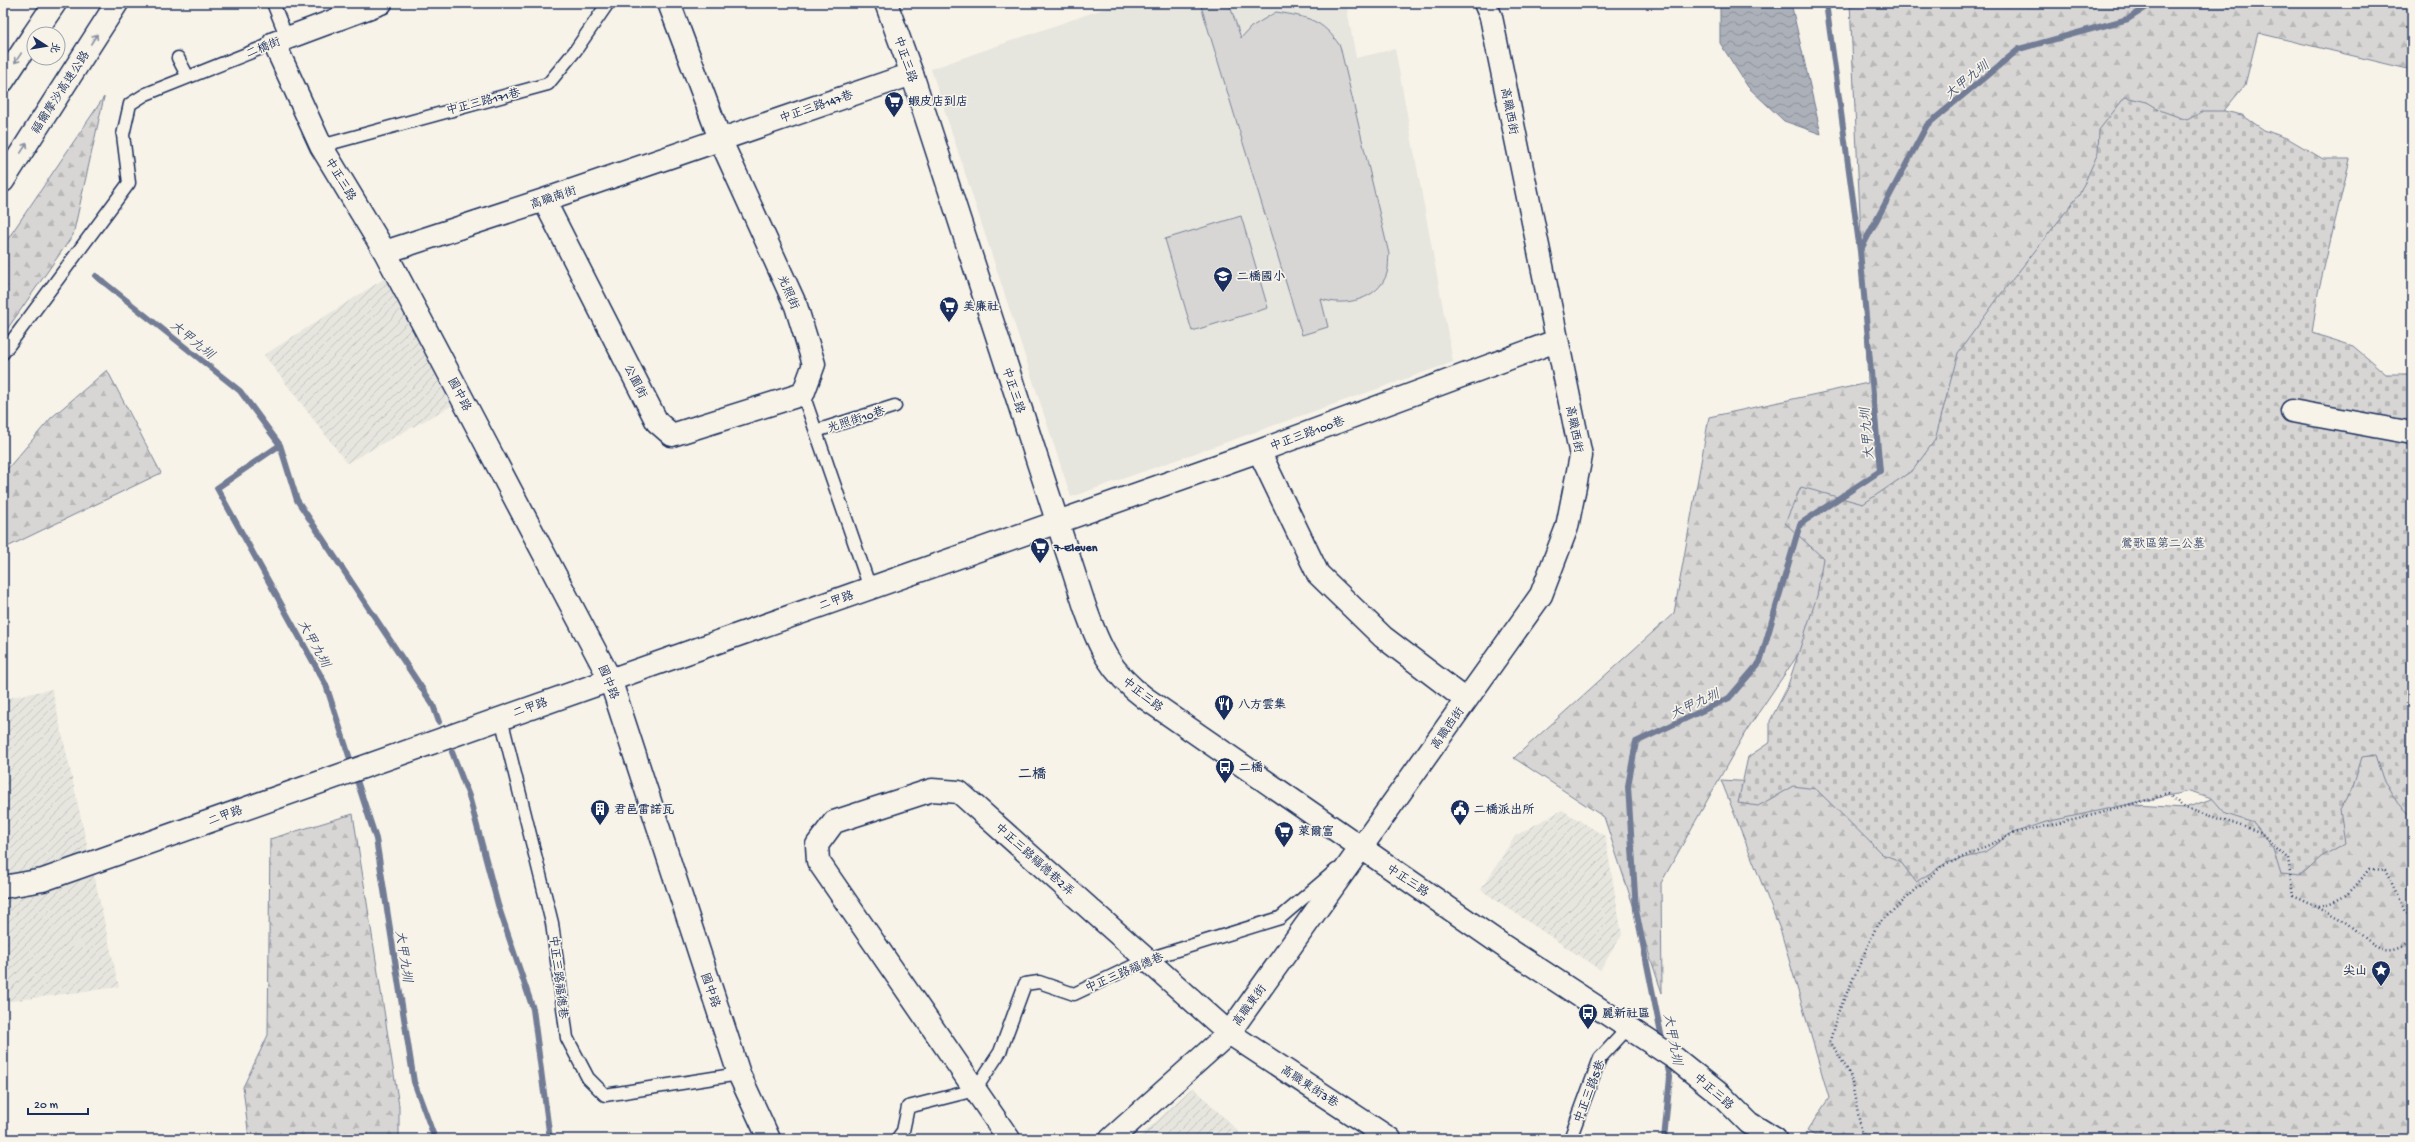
<svg xmlns="http://www.w3.org/2000/svg" width="2415" height="1142" viewBox="0 0 2415 1142" font-family="'Gochi Hand','LXGW WenKai TC',sans-serif">
  <defs>
    <pattern id="industrial-furrows" width="10" height="10" patternUnits="userSpaceOnUse"><rect width="10" height="10" fill="#e6e5de"/><path d="M-1 1l2-2M0 10L10 0M9 11l2-2" fill="none" stroke="#c5c5c1"/></pattern>
    <pattern id="forest-firs" width="22" height="20" patternUnits="userSpaceOnUse"><rect width="22" height="20" fill="#d7d6d4"/><path d="M5 1l3.5 6h-7zM16 11l3.5 6h-7z" fill="#b8b8b8"/></pattern>
    <pattern id="cemetery-stones" width="16" height="16" patternUnits="userSpaceOnUse"><rect width="16" height="16" fill="#d7d6d4"/><path d="M2 7V4a2 2 0 0 1 4 0v3zM10 15v-3a2 2 0 0 1 4 0v3z" fill="#b8b8b8"/></pattern>
    <pattern id="water-waves" width="16" height="10" patternUnits="userSpaceOnUse"><rect width="16" height="10" fill="#acb0b9"/><path d="M0 5q4-4 8 0t8 0" fill="none" stroke="#8b909a"/></pattern>
  </defs>
  <rect width="100%" height="100%" fill="#f7f3e8"/>
  <filter id="ink" filterUnits="userSpaceOnUse"><feTurbulence type="fractalNoise" baseFrequency=".025" numOctaves="2"/><feDisplacementMap in="SourceGraphic" scale="8" xChannelSelector="R" yChannelSelector="G"/><feConvolveMatrix kernelMatrix="1 2 1 2 8 2 1 2 1" color-interpolation-filters="sRGB"/></filter>
  <g filter="url(#ink)">
    <!-- built -->
    <path fill="#e6e5de" d="M1120,3H1346L1356,58L1395,49L1453,362L1071,497L931,69Z"/>
    <!-- industrial -->
    <path fill="url(#industrial-furrows)" d="M387,277L451,406L347,463L264,355Z
      M52,689L119,987L3,1002V699Z
      M1562,810L1605,836L1622,935L1600,970L1481,890L1515,836Z
      M1193,1087L1244,1137L1137,1139Z"/>
    <!-- forest -->
    <path fill="url(#forest-firs)" stroke="#798299" d="M1850,3H2412V70L2258,33L2245,85L1893,515L1746,731L1661,883L1662,993L1604,817L1514,758L1674,613L1709,417L1868,383Z
      M104,97L73,235L3,335V246Z
      M107,370L161,473L3,549V474L51,418Z
      M2412,743V1139H1821L1807,1131L1829,1098L1781,932L1721,780L2185,808L2364,747Z
      M353,814L399,1106V1139H249L243,1087L268,1035L270,839Z"/>
    <!-- cemetery -->
    <path fill="url(#cemetery-stones)" stroke="#798299" d="M2125,97L2147,102L2162,111L2187,120L2204,111H2224L2242,115L2264,130L2289,139L2323,159H2350L2318,293L2312,333L2353,346L2386,374H2412V818L2400,807L2383,779L2375,755L2362,757L2353,787L2340,810L2345,843L2321,857L2300,876L2281,874L2273,848L2254,823L2226,814L2212,798L2190,791L2046,822L2010,834L1985,852L1946,863L1916,882L1900,861L1882,854L1816,789L1793,786L1758,806L1738,803L1748,757L1770,742V721L1787,688L1804,636L1817,596L1823,558L1785,523L1801,487L1863,504L1913,470L1935,440L1958,353L2001,294L2079,195L2098,153L2099,130Z"/>
    <!-- park -->
    <path fill="#d7d6d4" stroke="#798299" d="M1209,3H1229L1241,38L1251,27L1276,12C1308,17 1322,19 1340,46L1389,254C1388,260 1389,267 1387,273C1379,300 1344,307 1321,299L1328,327L1302,335L1201,6Z
      M1241,216L1268,308L1192,331L1165,239Z"/>
    <!-- water -->
    <path fill="url(#water-waves)" stroke="#727c95" d="M1720,3H1791L1821,134L1784,121L1748,87L1720,43Z"/>
    <g fill="none" stroke-linecap="round" stroke-linejoin="round">
      <!-- stream -->
      <path stroke="#727c95" stroke-width="6" d="M1826,3L1860,251
        M96,276L240,391L280,445L217,488L326,685L376,839L414,1082L435,1139
        M280,445L297,500L433,705L439,722
        M452,752L469,796L498,905L533,1009L550,1139
        M1663,1044L1636,910L1628,786L1636,742L1729,698L1760,662L1800,524L1880,471L1860,251L1927,125L2019,49L2128,19L2153,3
        M1664,1139L1670,1077L1666,1059"/>
      <!-- service casing -->
      <g stroke="#1b2f5e" stroke-width="15">
        <path id="service" d="M273,3L287,38
          M178,58L188,77
          M321,146L548,84L575,51L608,3
          M3,353L129,183L123,135L130,104L146,94L274,43
          M803,394L870,588
          M816,431L895,406
          M501,718L552,923L567,1038L588,1078L605,1095L739,1074
          M897,1139L903,1131L908,1107L975,1090L1000,1052L1025,984L1039,982L1074,994L1148,959L1280,918L1336,870
          M1570,1139L1600,1058L1628,1028"/>
      </g>
      <!-- minor casing -->
      <g stroke="#1b2f5e" stroke-width="25">
        <path id="minor" d="M381,3L274,43L321,146L385,252L610,679L739,1074L769,1139
          M544,200L657,422L672,435L803,394L814,364L796,306L720,139L669,3
          M385,252L544,200L912,74
          M2292,411L2412,433
          M1259,451L1318,574L1383,637L1466,700
          M3,887L43,880L1259,451L1556,341
          M1009,1139L818,861L817,845L834,822L932,790L959,792L1229,1033L1390,1139
          M1111,1139L1229,1033L1541,595L1567,527L1581,456L1491,17L1485,3"/>
      </g>
      <!-- tertiary casing -->
      <g stroke="#1b2f5e" stroke-width="25">
        <path id="tertiary" d="M886,3L912,74L1085,607C1099,647 1110,672 1145,698L1505,947L1676,1059L1721,1095L1749,1123L1775,1139"/>
      </g>
      <!-- motorway casing -->
      <g stroke="#1b2f5e" stroke-width="25">
        <path id="motorway" d="M34,34L55,3
          M3,81L34,34
          M3,181L117,3"/>
      </g>
      <!-- path -->
      <path stroke="#1b2f5e" stroke-width="2.5" stroke-dasharray="1 3" stroke-linecap="butt" d="M2319,906C2346,900 2353,890 2369,869L2385,870L2405,912L2412,918
        M1863,1139L1850,1074L1830,1041L1837,1015L1877,925L1941,867L2015,833L2082,818L2168,794L2185,808L2260,832L2288,859L2293,895C2312,903 2329,912 2346,922C2359,931 2368,944 2384,949C2393,951 2405,945 2412,939"/>
      <!-- service -->
      <use href="#service" stroke="#f7f3e8" stroke-width="12"/>
      <!-- minor -->
      <use href="#minor" stroke="#f7f3e8" stroke-width="22"/>
      <!-- tertiary -->
      <use href="#tertiary" stroke="#f7f3e8" stroke-width="22"/>
      <!-- motorway -->
      <use href="#motorway" stroke="#f7f3e8" stroke-width="22"/>
    </g>
    <!-- one-way arrows -->
    <defs><path id="oneway-shaft" d="M-6 0H5M1.5-3L5.5 0L1.5 3" fill="none" stroke-width="1.6" stroke-linecap="round" stroke-linejoin="round"/></defs>
    <g stroke="#8991a3">
      <use href="#oneway-shaft" transform="translate(94 39) rotate(-57)"/>
      <use href="#oneway-shaft" transform="translate(18 58) rotate(124)"/>
      <use href="#oneway-shaft" transform="translate(24 148) rotate(-57)"/>
    </g>
  </g>
  <!-- icons -->
  <defs>
    <g id="supermarket-pin" transform="scale(1)"><path d="M0 17L-7.5 6A9.5 9.5 0 1 1 7.5 6Z" fill="#1b2f5e" stroke="#f7f3e8"/><path d="M-6-5.5h2.5l.6 2H6L4.5 2H-2.5L-4.4-4H-6ZM-1.5 3.2a1.3 1.3 0 1 0 .1 0ZM3 3.2a1.3 1.3 0 1 0 .1 0Z" fill="#fff"/></g>
    <g id="school-pin" transform="scale(1)"><path d="M0 17L-7.5 6A9.5 9.5 0 1 1 7.5 6Z" fill="#1b2f5e" stroke="#f7f3e8"/><path d="M0-5L7-2L0 1L-7-2ZM-4 1L0 2.5L4 1V4Q0 6-4 4Z" fill="#fff"/></g>
    <g id="restaurant-pin" transform="scale(1)"><path d="M0 17L-7.5 6A9.5 9.5 0 1 1 7.5 6Z" fill="#1b2f5e" stroke="#f7f3e8"/><path d="M-5-6h1v4h1v-4h1v4h1v-4h1v5L-1.5 .5V6h-2V.5L-5-1ZM5-6V6H3V1.5H1.5Q1.5-4 5-6Z" fill="#fff"/></g>
    <g id="bus-pin" transform="scale(1)"><path d="M0 17L-7.5 6A9.5 9.5 0 1 1 7.5 6Z" fill="#1b2f5e" stroke="#f7f3e8"/><path d="M-5-6H5V4H4V6H2V4H-2V6H-4V4H-5ZM-3.5-4V0h7V-4ZM-3.5 1.2v1.5H-2V1.2ZM2 1.2v1.5H3.5V1.2Z" fill="#fff"/></g>
    <g id="building-pin" transform="scale(1)"><path d="M0 17L-7.5 6A9.5 9.5 0 1 1 7.5 6Z" fill="#1b2f5e" stroke="#f7f3e8"/><path d="M-4-6H4V6H1V3H-1V6H-4ZM-2.5-4.3h1.7v1.8h-1.7ZM.8-4.3h1.7v1.8H.8ZM-2.5-1h1.7V.8h-1.7ZM.8-1h1.7V.8H.8Z" fill="#fff"/></g>
    <g id="civic-pin" transform="scale(1)"><path d="M0 17L-7.5 6A9.5 9.5 0 1 1 7.5 6Z" fill="#1b2f5e" stroke="#f7f3e8"/><path d="M-.6-6.5H3V-4.5H.6V-3L4-1V1h2V6H-6V1h2V-1L-.6-3ZM-1.2 2.5V6h2.4V2.5Z" fill="#fff"/></g>
    <g id="sight-pin" transform="scale(1)"><path d="M0 17L-7.5 6A9.5 9.5 0 1 1 7.5 6Z" fill="#1b2f5e" stroke="#f7f3e8"/><path d="M0-6L1.8-2.2L6-1.7L2.9 1.2L3.7 5.4L0 3.3L-3.7 5.4L-2.9 1.2L-6-1.7L-1.8-2.2Z" fill="#fff"/></g>
  </defs>
  <g fill-rule="evenodd">
    <use href="#supermarket-pin" x="894" y="101"/>
    <use href="#school-pin" x="1223" y="276"/>
    <use href="#supermarket-pin" x="949" y="306"/>
    <use href="#supermarket-pin" x="1040" y="547"/>
    <use href="#restaurant-pin" x="1224" y="704"/>
    <use href="#bus-pin" x="1225" y="767"/>
    <use href="#building-pin" x="600" y="809"/>
    <use href="#civic-pin" x="1460" y="809"/>
    <use href="#supermarket-pin" x="1284" y="831"/>
    <use href="#sight-pin" x="2381" y="970"/>
    <use href="#bus-pin" x="1588" y="1013"/>
  </g>
  <g text-anchor="middle" stroke-width="3.5" stroke-linejoin="round" paint-order="stroke">
    <!-- street labels -->
    <g font-size="12" fill="#1b2f5e" stroke="#f7f3e8">
      <text transform="translate(263 47) rotate(-22)" y="4">二橋街</text>
      <text transform="translate(906 59) rotate(71)" y="4">中正三路</text>
      <text transform="translate(60 92) rotate(-57)" y="4">福爾摩沙高速公路</text>
      <text transform="translate(483 101) rotate(-14)" y="4">中正三路171巷</text>
      <text transform="translate(816 106) rotate(-19)" y="4">中正三路147巷</text>
      <text transform="translate(1510 111) rotate(79)" y="4">高職西街</text>
      <text transform="translate(341 179) rotate(59)" y="4">中正三路</text>
      <text transform="translate(553 197) rotate(-19)" y="4">高職南街</text>
      <text transform="translate(789 292) rotate(67)" y="4">光照街</text>
      <text transform="translate(636 381) rotate(63)" y="4">公園街</text>
      <text transform="translate(1014 390) rotate(72)" y="4">中正三路</text>
      <text transform="translate(460 394) rotate(62)" y="4">國中路</text>
      <text transform="translate(856 419) rotate(-18)" y="4">光照街10巷</text>
      <text transform="translate(1575 429) rotate(79)" y="4">高職西街</text>
      <text transform="translate(1307 433) rotate(-20)" y="4">中正三路100巷</text>
      <text transform="translate(836 600) rotate(-19)" y="4">二甲路</text>
      <text transform="translate(609 682) rotate(68)" y="4">國中路</text>
      <text transform="translate(1143 694) rotate(38)" y="4">中正三路</text>
      <text transform="translate(530 707) rotate(-19)" y="4">二甲路</text>
      <text transform="translate(1447 728) rotate(-55)" y="4">高職西街</text>
      <text transform="translate(225 815) rotate(-20)" y="4">二甲路</text>
      <text transform="translate(1035 859) rotate(42)" y="4">中正三路福德巷2弄</text>
      <text transform="translate(1408 880) rotate(34)" y="4">中正三路</text>
      <text transform="translate(1124 972) rotate(-23)" y="4">中正三路福德巷</text>
      <text transform="translate(559 977) rotate(83)" y="4">中正三路福德巷</text>
      <text transform="translate(711 990) rotate(71)" y="4">國中路</text>
      <text transform="translate(1249 1005) rotate(-54)" y="4">高職東街</text>
      <text transform="translate(1310 1086) rotate(33)" y="4">高職東街3巷</text>
      <text transform="translate(1589 1091) rotate(-69)" y="4">中正三路5巷</text>
      <text transform="translate(1714 1091) rotate(41)" y="4">中正三路</text>
    </g>
    <!-- poi labels -->
    <g font-size="12" font-weight="bold" fill="#1b2f5e" stroke="#f7f3e8" text-anchor="start">
      <text x="908" y="105">蝦皮店到店</text>
      <text x="1237" y="280">二橋國小</text>
      <text x="963" y="310">美廉社</text>
      <text x="1054" y="551">7-Eleven</text>
      <text x="1238" y="708">八方雲集</text>
      <text x="1239" y="771">二橋</text>
      <text x="614" y="813">君邑雷諾瓦</text>
      <text x="1474" y="813">二橋派出所</text>
      <text x="1298" y="835">萊爾富</text>
      <text x="2367" y="974" text-anchor="end">尖山</text>
      <text x="1602" y="1017">麗新社區</text>
    </g>
    <!-- park labels -->
    <g font-size="12" fill="#415076" stroke="#f7f3e8">
      <text x="2163" y="547">鶯歌區第二公墓</text>
    </g>
    <!-- water labels -->
    <g font-size="13" font-style="italic" fill="#465679" stroke="#f7f3e8">
      <text transform="translate(1966 79) rotate(-39)" y="5">大甲九圳</text>
      <text transform="translate(193 339) rotate(39)" y="5">大甲九圳</text>
      <text transform="translate(1866 434) rotate(-95)" y="5">大甲九圳</text>
      <text transform="translate(315 643) rotate(61)" y="5">大甲九圳</text>
      <text transform="translate(1694 703) rotate(-25)" y="5">大甲九圳</text>
      <text transform="translate(405 956) rotate(81)" y="5">大甲九圳</text>
      <text transform="translate(1674 1039) rotate(79)" y="5">大甲九圳</text>
    </g>
    <!-- quarter labels -->
    <g font-size="14" font-weight="bold" fill="#1b2f5e" stroke="#f7f3e8">
      <text x="1032" y="778">二橋</text>
    </g>
  </g>
  <!-- margin -->
  <rect width="2415" height="1142" fill="none" stroke="#f7f3e8" stroke-width="16"/>
  <rect x="8" y="8" width="2399" height="1126" fill="none" stroke="#1b2f5e" stroke-width="1.5" filter="url(#ink)"/>
  <!-- north arrow -->
  <g transform="translate(46 46) rotate(102)"><circle r="19" fill="#f7f3e8" stroke="#9fa5b1"/>
  <path d="M0-3L7 15L0 10L-7 15Z" fill="#1b2f5e"/>
  <text y="-6" font-size="11" font-weight="bold" text-anchor="middle" fill="#1b2f5e">北</text>
  </g>
  <!-- scale -->
  <path d="M28 1108v6h60v-6" fill="none" stroke="#1b2f5e" stroke-width="2"/>
  <text x="34" y="1108" font-size="12" fill="#1b2f5e" stroke="#f7f3e8" stroke-width="3" paint-order="stroke">20 m</text>
</svg>
